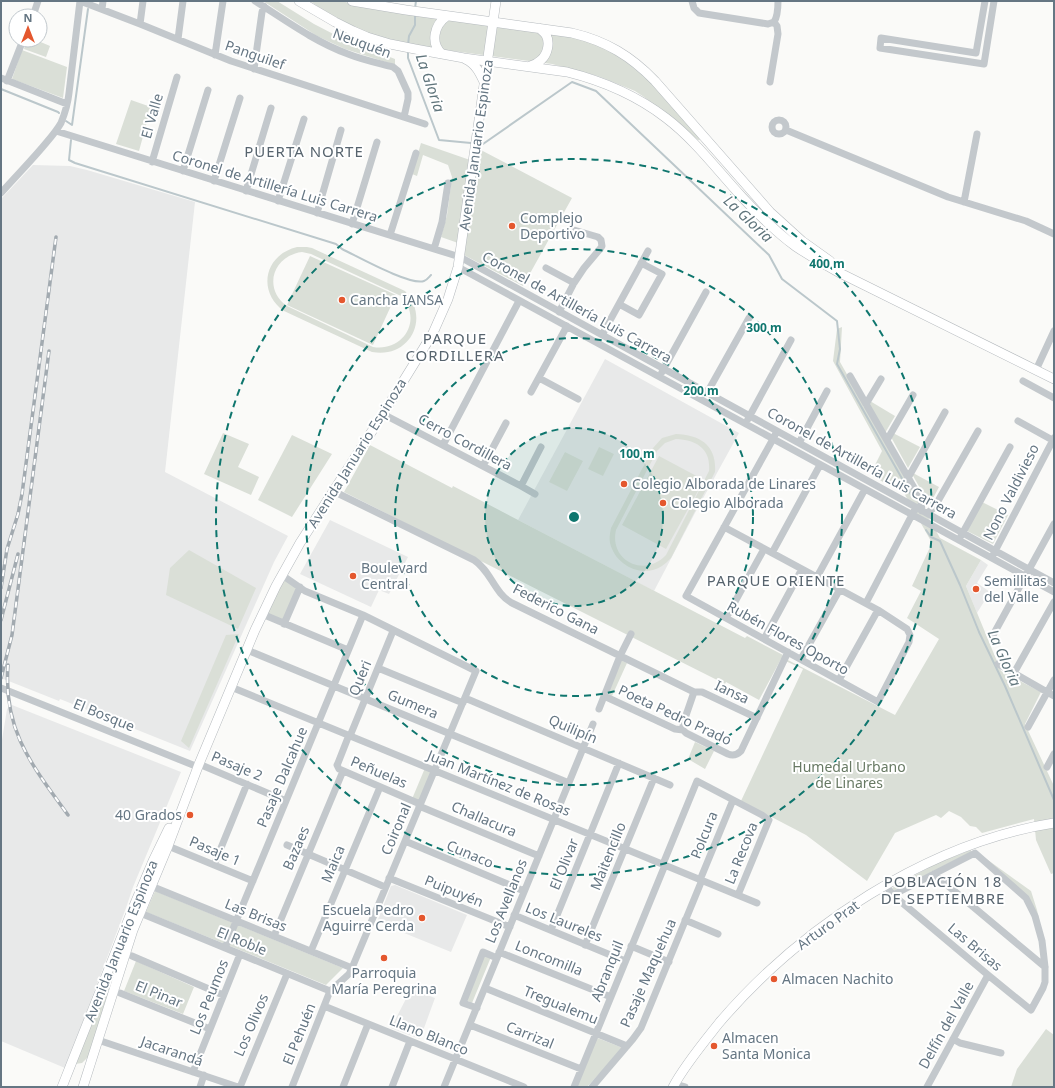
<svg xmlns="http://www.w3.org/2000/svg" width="1055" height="1088" viewBox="0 0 1055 1088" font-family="'Noto Sans',sans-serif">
  <rect width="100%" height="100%" fill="#fafaf8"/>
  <!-- built -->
  <path fill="#e8e9e9" d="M33,165L70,166L87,170L195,202L165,472L288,536L274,562L190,751L60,699L59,701L1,678V199Z
    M605,359L739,433L695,513L654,591L518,520Z
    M330,520L408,557L389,594L379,590L371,607L300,574Z
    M981,560L988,565L977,583L990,592L977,613L966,586Z
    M12,705L181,772L133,887L126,908L65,1068L1,1041V746L7,709Z
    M395,885L467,915L451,952L377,922L391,886Z
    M411,989L435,998L420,1039L391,1028Z"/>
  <!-- green -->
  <path fill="#dadfd7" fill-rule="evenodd" d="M263,1H277L314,24L341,38L395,59V65L345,49L317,36Z
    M310,1H341L359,5L555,32L597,45L622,58L644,74L703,139L698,140L675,121L644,97L635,91L598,76L552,64L445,50L410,44L375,36L348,24L320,8Z
    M27,40H36L50,46L46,57L24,49Z
    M22,50L67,67L63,98L12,79Z
    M131,100L151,107L139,151L116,144Z
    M421,143L470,160L458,243L441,237L447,215L452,177L448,165L423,155L417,176L412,174Z
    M479,149L572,198L523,286L464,255Z
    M297,247H307L312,248L405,291C431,319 409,359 372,352L284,311C257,292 264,255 297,247ZM302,252L311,254L401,296C423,319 404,352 373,347L287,306C263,289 272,256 302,252Z
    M310,256L396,295L373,345L287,305Z
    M842,327L840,362L940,538L981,560L966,586L1001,671L1041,692L1025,724L1054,786V832H1053L1054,834V873L1051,874L1036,840L1034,819L982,833L976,827L970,826L961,817L949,811L941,818L936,815L895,833L867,881L806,835L741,801L803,669L781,659L759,700L726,682L725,684L344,492L370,445L452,488L453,486L745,638L747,636L783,655L782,657L895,715L939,639L907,618L921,591L912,586L932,543L904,493L870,475L882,451L833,361L837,329Z
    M870,401L895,416L885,433L869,404Z
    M223,433L249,444L238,467L259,477L251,495L204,474Z
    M893,433L920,447L908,468L891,437Z
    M676,434C701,435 717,446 715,472L671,558C668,561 665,564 662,566C642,579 615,565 610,543C609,538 610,533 611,528L653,448L662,438ZM676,439C697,440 711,449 709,471L666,555C645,578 609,561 616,530L657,451L665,443Z
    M292,435L332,454L292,517L258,500Z
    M599,447L614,454L603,476L588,469Z
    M565,452L583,461L567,491L549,482Z
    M659,456L704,480L666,549L622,525Z
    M913,473L939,487L930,504H929L912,474Z
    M982,502L1008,515L993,544L967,531Z
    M189,550L256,588L238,629L166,595L170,568Z
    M283,577L298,588L283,621L265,613Z
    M239,634L189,748L181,741L226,635Z
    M621,660L627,663L612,696L608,694Z
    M695,742L714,751L705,769L688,759Z
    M425,768L433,771L419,802L412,799Z
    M971,850V852L894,891L892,888L935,864Z
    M981,855L1031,891L1037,910L1041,929L1034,909Z
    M155,891L343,968L326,985L146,912Z
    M120,949V957L89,1056L82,1063L75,1064Z
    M485,954L491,957L472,1003L466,1000Z
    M136,961L194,987L183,1014L124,991Z
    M1046,1029L1054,1035V1087H1011L1017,1069Z
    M595,1037L623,1048L587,1087H575Z"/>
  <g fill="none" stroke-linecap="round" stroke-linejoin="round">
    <!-- stream -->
    <path stroke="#bbc7cb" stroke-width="2" d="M415,8L416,1
      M408,45L409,36L415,25V15
      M408,51V58L439,140L471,143
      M1,89L58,112L59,113
      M66,121L72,125L88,9
      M71,140L69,160L75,163L336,244L342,249C357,256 410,286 424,281C427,280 429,277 431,275
      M482,144H483L572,82L596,91L769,255L782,279L837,321L840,349L837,364L913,498
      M926,530L931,537L940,541L960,585L979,632L1005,686L1054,800"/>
    <!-- major casing -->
    <g stroke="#b5babe" stroke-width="10">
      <path id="major" d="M299,1L335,22L353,31L367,37L390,44L415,49L464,58L567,72C603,81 636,95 666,118C695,140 717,170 742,197C758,214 776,232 795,246C810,256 825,265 840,273L1054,379
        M352,1L406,10L572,33C606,41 631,56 655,81L770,212L802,241L830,261
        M442,54C430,43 434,25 447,16
        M465,59C476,64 480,73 485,84
        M530,66C534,65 538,63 541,60C548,54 550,42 546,35C544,32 541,30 539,28
        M62,1087L133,908L153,861L169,828
        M83,1087L133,930L168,846L199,764L255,630L276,586L300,543L383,414L433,333L448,299L458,267L496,1
        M673,1087C684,1066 704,1042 719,1023C801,927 927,843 1054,823"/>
    </g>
    <!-- minor -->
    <path stroke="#c3c8cc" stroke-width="7" d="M80,1L140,24L231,61L425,124
      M255,1C285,20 315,42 348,54C363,60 378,63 393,67L398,71L408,93V99L404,117
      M692,1L694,8L699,13L768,24L774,22C778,16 778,8 778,1
      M985,1L976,53L881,38L880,48L984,64L994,1
      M102,9L103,1
      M33,16L38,1
      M140,24L143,1
      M178,39L183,1
      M215,55L223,1
      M254,69L262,12L264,6
      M1,78L67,104
      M7,81L23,40
      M770,82L778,34L777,26L774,22
      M772 127a7 7 0 1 1 14 0a7 7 0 1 1-14 0Z
      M786,130L948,197L1026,221L1054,234
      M56,131L460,257L1054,583
      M152,162L177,77
      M183,171L208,90
      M214,181L240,98
      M246,191L271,108
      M1,193C16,176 32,160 46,143C52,136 57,130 61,123C65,113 68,103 69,93L80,1
      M278,201L304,119
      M964,202L977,134
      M317,213L341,130
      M352,224L377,142
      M390,235L416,153
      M434,249L442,222L448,183
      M458,267L1054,592
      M546,268L574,283
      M619,304L639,315L662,274L641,263
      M559,312L574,283L584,268L600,249L602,246L601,240L598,237L574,230
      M602,335L648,251
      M1036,370L1054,331
      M662,372L706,292
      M850,376L921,500L922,511
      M539,378L578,399
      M1023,381L1054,398
      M531,392L567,326
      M707,393L749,318
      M866,404L881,379
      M383,414L521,486L535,494
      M748,419L791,340
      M1018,421L1054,441
      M887,440L913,395
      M799,443L827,391
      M443,445L519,301
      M483,466L506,423
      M908,478L945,412
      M521,486L541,447
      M333,491L474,560C491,571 494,593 512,603L694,692H702L757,718
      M927,513L934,508L978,431
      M724,527L878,610L907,629L910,635L909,642L878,702L686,596L773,439L777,431
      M961,536L1010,447
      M772,553L820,465
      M993,555L1054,438
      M282,575L305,591L363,615L476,671L352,968L349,974L330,991L292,1087
      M817,577L865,489
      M866,603L914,511
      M262,614L348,650
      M726,618L764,549
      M284,624L300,587
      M992,637L1054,524
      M764,639L802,569
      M247,650L569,783
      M801,659L840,589
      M998,664L1054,696
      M378,668L463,703
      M1014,673L1054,602
      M839,680L878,610
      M231,687L757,903
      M1,688L198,767
      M604,696L675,729L683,730L686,733L728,754C733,756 737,755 741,751L788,652
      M465,698L670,785
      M599,709L620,656L631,634
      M1028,727L1054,680
      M683,730V724L694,692
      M349,735L338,763L337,765L339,769L420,804
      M350,736L393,631
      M199,764L286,801
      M1047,767L1054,754
      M419,806L539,856
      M405,841L524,891
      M287,845L385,887
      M168,846L253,881
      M663,864L697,781L762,815L769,820L738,895
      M214,865L247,784
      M934,874L1045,967
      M389,878L510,927
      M700,880L733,800
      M885,885L893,895L988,975L1031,1010L1043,988L1045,982V967L1042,941L1035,916L1026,898L975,853L893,895
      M151,886L352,968
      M145,915L330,991
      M514,915L625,961
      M685,920L718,934
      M551,930L619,763
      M274,936L343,771
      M585,945L654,778
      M631,946L669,962
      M225,948L363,615
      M311,951L380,787
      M499,952L611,997
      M132,956L223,995
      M485,988L627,1046
      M120,993L210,1029
      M324,1006L524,1087
      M477,1008L463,1003L483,952L497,958
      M470,1025L581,1069
      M953,1039L960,1043L1001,1053
      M98,1040L238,1087
      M193,1072L240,954
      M674,1084L685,1087
      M200,1087L204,1075
      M240,1087L287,974
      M343,1087L368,1024
      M392,1087L410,1041
      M444,1087L593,724
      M574,1087L665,865
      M592,1087L633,1039L641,1028L702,880
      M927,1087L988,975"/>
    <!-- major -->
    <use href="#major" stroke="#fff" stroke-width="9"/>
    <!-- rail casing -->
    <g stroke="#a2aab0" stroke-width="3.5">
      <path id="rail" d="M1,588L7,549L18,514L22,494L56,237
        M1,620L18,554
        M8,665C3,731 32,765 68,815
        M1,678L12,635L49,351"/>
    </g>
    <!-- rail -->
    <use href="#rail" stroke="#fff" stroke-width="2" stroke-dasharray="6" stroke-linecap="butt"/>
  </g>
  <!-- distance rings -->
  <circle cx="574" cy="517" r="89" fill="#0f766e" fill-opacity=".12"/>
  <g fill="none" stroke="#0f766e" stroke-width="2" stroke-dasharray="7 5">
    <circle cx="574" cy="517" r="89"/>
    <circle cx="574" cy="517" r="179"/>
    <circle cx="574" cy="517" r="268"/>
    <circle cx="574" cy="517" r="358"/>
  </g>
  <!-- markers -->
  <g fill="#e4572e" stroke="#fff" stroke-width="1.5">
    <circle cx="512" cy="226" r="4"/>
    <circle cx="342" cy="300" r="4"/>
    <circle cx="624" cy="484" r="4"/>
    <circle cx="663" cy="503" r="4"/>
    <circle cx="353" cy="576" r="4"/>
    <circle cx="976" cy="589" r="4"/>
    <circle cx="190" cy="815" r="4"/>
    <circle cx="422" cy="918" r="4"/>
    <circle cx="384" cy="958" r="4"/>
    <circle cx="774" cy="979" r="4"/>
    <circle cx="714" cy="1046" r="4"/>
  </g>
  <g text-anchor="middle" stroke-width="4" stroke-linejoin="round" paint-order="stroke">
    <!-- street labels -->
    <g font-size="14" fill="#657683" stroke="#fff">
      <text transform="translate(362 43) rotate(20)" y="5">Neuquén</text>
      <text transform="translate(255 55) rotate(19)" y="5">Panguilef</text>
      <text transform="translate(152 116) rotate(-74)" y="5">El Valle</text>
      <text transform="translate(476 145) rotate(-82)" y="5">Avenida Januario Espinoza</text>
      <text transform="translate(275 186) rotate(17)" y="5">Coronel de Artillería Luis Carrera</text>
      <text transform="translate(577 307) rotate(29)" y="5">Coronel de Artillería Luis Carrera</text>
      <text transform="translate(465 442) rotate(28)" y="5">Cerro Cordillera</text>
      <text transform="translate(357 453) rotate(-58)" y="5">Avenida Januario Espinoza</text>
      <text transform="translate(862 463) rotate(29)" y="5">Coronel de Artillería Luis Carrera</text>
      <text transform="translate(1011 492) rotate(-63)" y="5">Nono Valdivieso</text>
      <text transform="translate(556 609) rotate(27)" y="5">Federico Gana</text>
      <text transform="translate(788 638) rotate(29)" y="5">Rubén Flores Oporto</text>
      <text transform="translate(360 678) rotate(-68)" y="5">Queri</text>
      <text transform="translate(732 692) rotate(25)" y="5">Iansa</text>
      <text transform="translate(413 704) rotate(23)" y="5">Gumera</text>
      <text transform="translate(104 715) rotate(22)" y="5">El Bosque</text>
      <text transform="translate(675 715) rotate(25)" y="5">Poeta Pedro Prado</text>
      <text transform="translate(573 729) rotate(23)" y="5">Quilipín</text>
      <text transform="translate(237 766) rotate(23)" y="5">Pasaje 2</text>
      <text transform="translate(379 772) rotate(23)" y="5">Peñuelas</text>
      <text transform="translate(282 777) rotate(-67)" y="5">Pasaje Dalcahue</text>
      <text transform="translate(499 783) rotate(22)" y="5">Juan Martínez de Rosas</text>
      <text transform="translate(484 819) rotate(23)" y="5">Challacura</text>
      <text transform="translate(396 829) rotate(-67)" y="5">Coironal</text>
      <text transform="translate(704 835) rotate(-68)" y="5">Polcura</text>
      <text transform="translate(296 848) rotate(-67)" y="5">Bazaes</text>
      <text transform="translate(215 851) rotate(23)" y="5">Pasaje 1</text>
      <text transform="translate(741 853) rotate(-68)" y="5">La Recova</text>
      <text transform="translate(470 854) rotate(23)" y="5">Cunaco</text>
      <text transform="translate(608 856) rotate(-68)" y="5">Maitencillo</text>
      <text transform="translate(333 864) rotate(-67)" y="5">Maica</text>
      <text transform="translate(564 864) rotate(-68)" y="5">El Olivar</text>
      <text transform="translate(454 891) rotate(22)" y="5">Puipuyén</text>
      <text transform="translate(506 901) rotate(-68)" y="5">Los Avellanos</text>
      <text transform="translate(256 915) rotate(22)" y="5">Las Brisas</text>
      <text transform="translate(564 922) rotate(22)" y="5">Los Laureles</text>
      <text transform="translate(828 925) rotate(-36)" y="5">Arturo Prat</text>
      <text transform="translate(121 941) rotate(-68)" y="5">Avenida Januario Espinoza</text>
      <text transform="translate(242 941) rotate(22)" y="5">El Roble</text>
      <text transform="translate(975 947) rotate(40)" y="5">Las Brisas</text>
      <text transform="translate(549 958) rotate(22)" y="5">Loncomilla</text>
      <text transform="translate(607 971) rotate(-68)" y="5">Abranquil</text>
      <text transform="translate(648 973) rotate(-66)" y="5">Pasaje Maquehua</text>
      <text transform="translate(159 994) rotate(22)" y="5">El Pinar</text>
      <text transform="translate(209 997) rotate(-68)" y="5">Los Peumos</text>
      <text transform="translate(561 1005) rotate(22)" y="5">Tregualemu</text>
      <text transform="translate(251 1025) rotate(-67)" y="5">Los Olivos</text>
      <text transform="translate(946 1025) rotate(-61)" y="5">Delfín del Valle</text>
      <text transform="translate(299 1034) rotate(-68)" y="5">El Pehuén</text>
      <text transform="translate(429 1035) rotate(22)" y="5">Llano Blanco</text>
      <text transform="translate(530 1035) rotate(22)" y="5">Carrizal</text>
      <text transform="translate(172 1051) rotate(19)" y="5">Jacarandá</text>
    </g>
    <!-- poi labels -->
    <g font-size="14" fill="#657683" stroke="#fff" text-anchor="start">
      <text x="520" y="223">Complejo<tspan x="520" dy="16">Deportivo</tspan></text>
      <text x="350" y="305">Cancha IANSA</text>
      <text x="632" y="489">Colegio Alborada de Linares</text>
      <text x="671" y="508">Colegio Alborada</text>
      <text x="361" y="573">Boulevard<tspan x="361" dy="16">Central</tspan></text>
      <text x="984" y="586">Semillitas<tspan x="984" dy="16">del Valle</tspan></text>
      <text x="182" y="820" text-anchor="end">40 Grados</text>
      <text x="414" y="915" text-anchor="end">Escuela Pedro<tspan x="414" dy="16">Aguirre Cerda</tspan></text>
      <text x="384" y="978" text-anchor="middle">Parroquia<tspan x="384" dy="16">María Peregrina</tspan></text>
      <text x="782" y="984">Almacen Nachito</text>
      <text x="722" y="1043">Almacen<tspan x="722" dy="16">Santa Monica</tspan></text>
    </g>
    <!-- park labels -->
    <g font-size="14" fill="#687a64" stroke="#fff">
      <text x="849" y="772">Humedal Urbano<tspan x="849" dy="16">de Linares</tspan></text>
    </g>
    <!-- water labels -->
    <g font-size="15" font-style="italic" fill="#60757c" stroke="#fff">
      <text transform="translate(430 83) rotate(71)" y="5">La Gloria</text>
      <text transform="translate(748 219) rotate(43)" y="5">La Gloria</text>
      <text transform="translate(1004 658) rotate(66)" y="5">La Gloria</text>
    </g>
    <!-- neighbourhood labels -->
    <g font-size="15" letter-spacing="1" fill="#57646e" stroke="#fff">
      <text x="304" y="157">PUERTA NORTE</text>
      <text x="455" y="344">PARQUE<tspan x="455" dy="17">CORDILLERA</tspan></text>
      <text x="776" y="586">PARQUE ORIENTE</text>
      <text x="943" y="887">POBLACIÓN 18<tspan x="943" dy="17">DE SEPTIEMBRE</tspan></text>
    </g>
  </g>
  <circle cx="574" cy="517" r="6" fill="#0f766e" stroke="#fff" stroke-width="2"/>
  <g font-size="12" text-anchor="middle" font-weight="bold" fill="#0f766e" stroke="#fff" stroke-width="4" stroke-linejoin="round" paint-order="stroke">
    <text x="827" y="268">400 m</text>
    <text x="764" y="332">300 m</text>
    <text x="701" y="395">200 m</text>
    <text x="637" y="458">100 m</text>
  </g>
  <!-- border -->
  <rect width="1055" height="1088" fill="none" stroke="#657683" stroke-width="4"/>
  <!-- north arrow -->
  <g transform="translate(28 28)"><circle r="19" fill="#ffffff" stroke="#c1c8cd"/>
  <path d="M0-3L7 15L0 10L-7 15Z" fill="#e4572e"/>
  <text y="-6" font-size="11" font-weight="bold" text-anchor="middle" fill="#657683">N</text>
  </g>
</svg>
